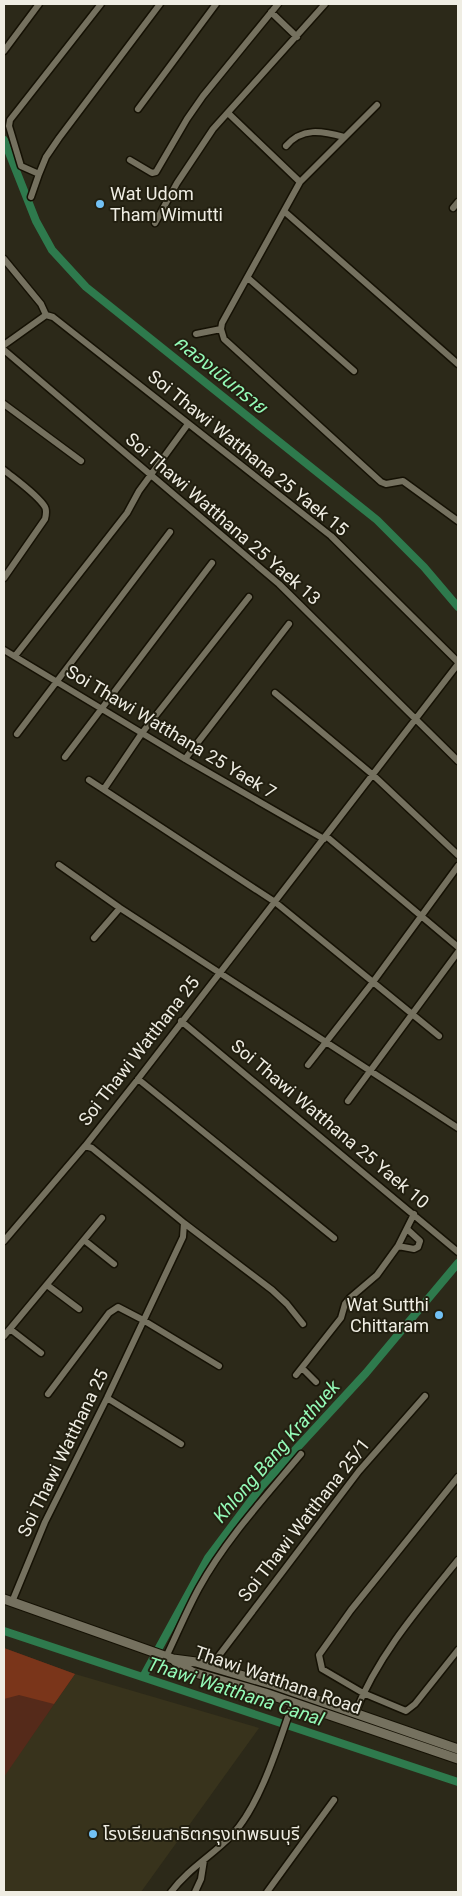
<svg xmlns="http://www.w3.org/2000/svg" width="462" height="1896" viewBox="0 0 462 1896" font-family="Roboto,'Noto Sans Thai',sans-serif">
  <rect width="100%" height="100%" fill="#2c2919"/>
  <!-- built -->
  <path fill="#38331c" d="M75,1674L259,1728L141,1892H4V1776Z"/>
  <!-- green -->
  <path fill="#552a1a" d="M4,1648L75,1674L4,1777Z"/>
  <!-- forest -->
  <path fill="#7a351a" d="M4,1648L75,1674L54,1704L19,1695L4,1699Z"/>
  <g fill="none" stroke-linecap="round" stroke-linejoin="round">
    <!-- canal -->
    <path stroke="#2e7a4d" stroke-width="8" d="M4,140L36,221L52,250L86,287L377,520L424,567L458,607
      M4,1631L458,1782
      M143,1677L208,1558L261,1487L366,1373L458,1263"/>
    <!-- street casing -->
    <g stroke="#151104" stroke-width="9">
      <path id="street" d="M101,4L10,120L9,126L21,166L39,174L46,157L59,138L160,4
        M271,12L297,37
        M4,51L39,4
        M138,109L216,4
        M228,113L300,182L222,323L221,329L224,339L381,482L386,484L403,481L458,521
        M286,146C302,127 322,131 344,137
        M130,160L152,173L156,172L187,119L203,96L278,4
        M300,182L377,105
        M31,197L39,174
        M453,208L458,202
        M285,212L458,364
        M155,223L177,183L213,129L325,4
        M4,259L41,304L46,315
        M248,278L354,371
        M196,334L221,329
        M4,345L46,315L53,317L331,536L458,662
        M4,350L279,584L458,761
        M4,404L81,461
        M4,470C15,479 38,495 45,507C47,511 46,515 45,519L4,578
        M4,650L185,759L324,839
        M15,656L127,513L139,491L188,424
        M275,693L373,775L458,855
        M17,734L170,532
        M65,757L212,563
        M185,759L289,624
        M89,780L275,902L439,1036
        M104,789L142,733L249,597
        M326,836L458,947
        M59,865L120,908L458,1128
        M94,938L120,908
        M181,1021L458,1252
        M308,1065L373,982L458,866
        M138,1079L334,1238
        M348,1101L458,952
        M184,1223L272,1290L287,1304L303,1324
        M84,1240L114,1264
        M4,1241L85,1146L138,1079L458,664
        M398,1246L414,1214
        M47,1285L79,1309
        M10,1329L41,1353
        M4,1336L102,1218
        M302,1368L316,1382
        M296,1375L341,1318L345,1304L350,1298L377,1275L398,1246L414,1249L418,1247L420,1241L407,1229
        M48,1394L109,1313L118,1307L143,1320L219,1366
        M107,1398L181,1444
        M458,1477L351,1610L319,1655L322,1669L363,1693L406,1711L415,1704L458,1650
        M12,1602L45,1522L107,1398L183,1237L184,1223L178,1218L92,1148L85,1146
        M166,1657C177,1634 187,1610 199,1588C226,1539 266,1496 301,1454
        M211,1666L359,1471L425,1396
        M355,1713C378,1655 419,1608 458,1560
        M171,1892C189,1868 212,1856 232,1835C261,1804 279,1742 293,1702
        M195,1892L201,1879L204,1860
        M267,1892L334,1800"/>
    </g>
    <!-- secondary casing -->
    <g stroke="#151104" stroke-width="11">
      <path id="secondary" d="M4,1599L173,1659L196,1662L274,1685L458,1749
        M175,1661L192,1672L265,1693L458,1759"/>
    </g>
    <!-- street -->
    <use href="#street" stroke="#75715f" stroke-width="6"/>
    <!-- secondary -->
    <use href="#secondary" stroke="#75715f" stroke-width="9"/>
  </g>
  <!-- markers -->
  <g fill="#72c1f5" stroke="#221f10" stroke-width="2">
    <circle cx="100" cy="204" r="5"/>
    <circle cx="439" cy="1315" r="5"/>
    <circle cx="93" cy="1834" r="5"/>
  </g>
  <g text-anchor="middle" stroke-width="4" stroke-linejoin="round" paint-order="stroke">
    <!-- poi labels -->
    <g font-size="18" fill="#efede3" stroke="#221f10" text-anchor="start">
      <text x="110" y="200">Wat Udom<tspan x="110" dy="21">Tham Wimutti</tspan></text>
      <text x="429" y="1311" text-anchor="end">Wat Sutthi<tspan x="429" dy="21">Chittaram</tspan></text>
      <text x="103" y="1840">โรงเรียนสาธิตกรุงเทพธนบุรี</text>
    </g>
    <!-- street labels -->
    <g font-size="18" fill="#efede3" stroke="#221f10">
      <text transform="translate(248 453) rotate(39)" y="6">Soi Thawi Watthana 25 Yaek 15</text>
      <text transform="translate(223 519) rotate(41)" y="6">Soi Thawi Watthana 25 Yaek 13</text>
      <text transform="translate(171 732) rotate(31)" y="6">Soi Thawi Watthana 25 Yaek 7</text>
      <text transform="translate(139 1051) rotate(-52)" y="6">Soi Thawi Watthana 25</text>
      <text transform="translate(330 1124) rotate(40)" y="6">Soi Thawi Watthana 25 Yaek 10</text>
      <text transform="translate(63 1453) rotate(-64)" y="6">Soi Thawi Watthana 25</text>
      <text transform="translate(304 1520) rotate(-52)" y="6">Soi Thawi Watthana 25/1</text>
      <text transform="translate(278 1680) rotate(19)" y="6">Thawi Watthana Road</text>
    </g>
    <!-- water labels -->
    <g font-size="19" font-style="italic" fill="#94fab7" stroke="#221f10">
      <text transform="translate(221 374) rotate(39)" y="7">คลองเนินทราย</text>
      <text transform="translate(276 1451) rotate(-49)" y="7">Khlong Bang Krathuek</text>
      <text transform="translate(236 1691) rotate(18)" y="7">Thawi Watthana Canal</text>
    </g>
  </g>
  <!-- border -->
  <rect width="462" height="1896" fill="none" stroke="#efede3" stroke-width="10"/>
</svg>
